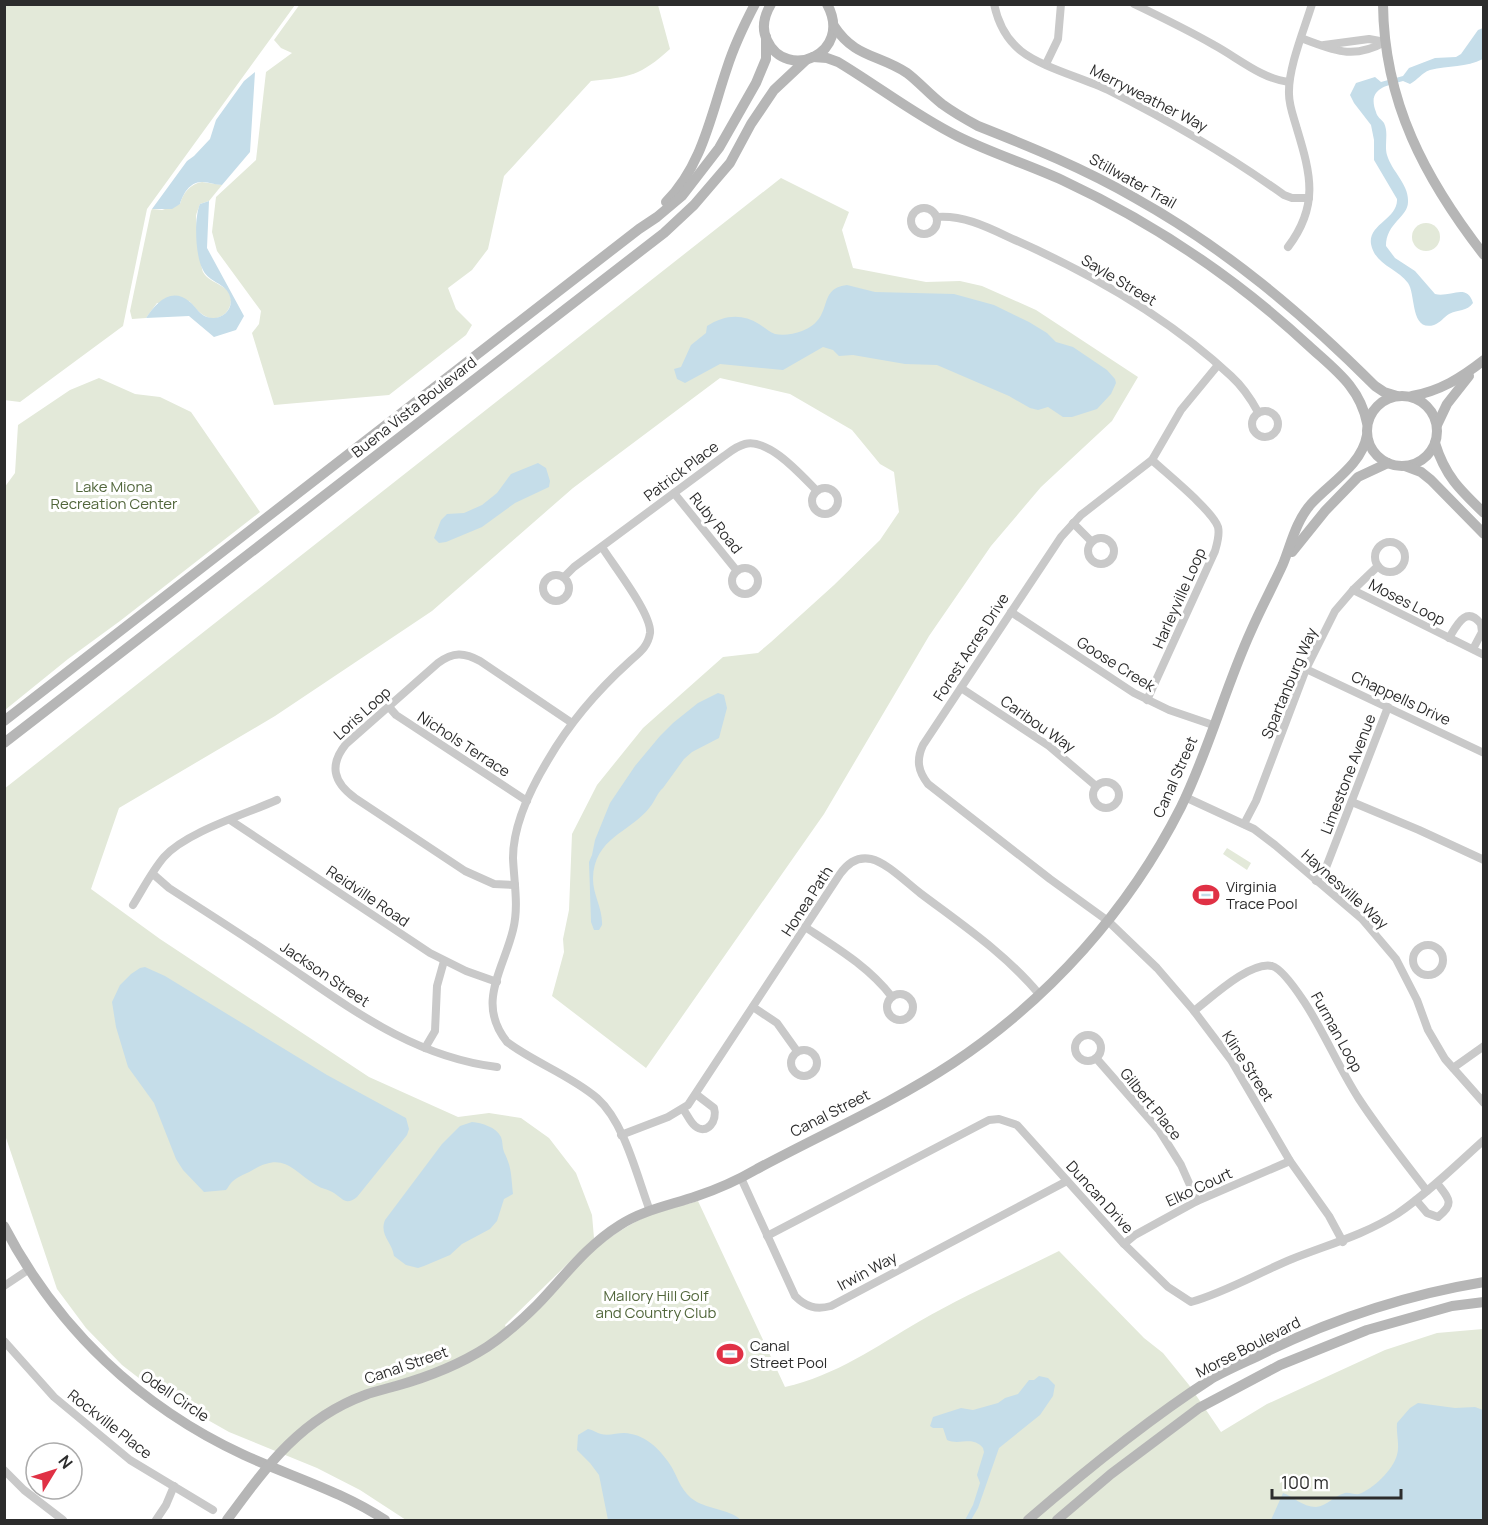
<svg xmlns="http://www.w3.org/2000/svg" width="1488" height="1525" font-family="Manrope,sans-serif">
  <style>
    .green { fill: #e3e9d9 }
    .water { fill: #c5dde9 }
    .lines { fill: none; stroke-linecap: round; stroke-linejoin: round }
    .street { stroke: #c9c9c9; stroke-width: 8 }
    .secondary { stroke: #b6b6b6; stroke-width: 10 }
    .labels { text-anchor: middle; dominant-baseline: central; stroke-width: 6; stroke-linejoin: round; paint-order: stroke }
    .street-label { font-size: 15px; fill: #2c2c2c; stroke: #fff }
    .park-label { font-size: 15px; fill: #51663b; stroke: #fff }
    .poi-label { font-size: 15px; fill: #2c2c2c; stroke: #fff; text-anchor: start }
  </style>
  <rect width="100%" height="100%" fill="#fff"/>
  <g class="green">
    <path d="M300 4 658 5 670 49C640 76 630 77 591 81L504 176 488 249 472 270 448 288 456 309 472 325 466 335 389 395 274 405 252 333 259 324 261 311 217 251 212 232 216 197 256 160 266 72 292 53 281 48 274 40Z"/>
    <path d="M4 5H295L147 209 123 326 20 402 4 400Z"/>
    <path d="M781 178 849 212 842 230 853 268 926 282 960 281 982 286 1036 310 1138 377 1112 421 1041 487 991 546 929 636 824 814 646 1068 552 996 564 952 563 939 569 910 572 834 597 785 643 728 723 657 758 653 771 642 834 585 880 540 899 512 894 472 880 464 852 430 790 394 720 378 573 488 432 611 275 716 119 808 91 889 160 939 369 1077 458 1117 489 1113 521 1118 549 1138 576 1173 592 1215 594 1238 505 1325 509 1335C549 1294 586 1248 637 1221 655 1211 678 1207 698 1201L785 1387C835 1376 877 1346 920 1321 965 1295 1013 1274 1059 1251L1144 1338 1163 1353 1189 1385 1221 1432 1267 1404 1385 1350 1437 1333 1483 1329V1520H406L360 1490 317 1468 229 1432 153 1389 122 1365 86 1328 57 1289 5 1135 4 789Z"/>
    <path d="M202 182 222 185 209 201 200 204C199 208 196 213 196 217 197 227 200 264 203 272 210 285 231 284 231 300 231 313 217 323 205 316 199 313 194 306 189 301L157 303 146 318 132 319 130 311 151 211 152 209 162 210 180 204C183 193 190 184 202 182Z"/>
    <circle cx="1426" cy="237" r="14"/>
    <path d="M99 378 135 394 160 397 191 412 260 512 120 621 68 659 5 710 4 488 15 473 18 425 70 390Z"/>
    <path d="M1227 848 1251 863 1247 870 1223 854Z"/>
  </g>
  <g class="water">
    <path d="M1483 28V59C1466 68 1449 65 1430 70 1421 73 1418 80 1410 84L1403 81C1385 86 1367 89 1376 112 1377 117 1381 119 1384 123 1389 133 1384 145 1387 155 1392 172 1409 184 1408 202 1408 217 1386 223 1386 246L1395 258 1415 271 1435 294C1450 298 1467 282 1473 303 1467 312 1458 309 1449 314 1444 317 1440 323 1434 325 1410 332 1416 294 1408 283 1397 268 1375 265 1371 244 1368 224 1398 219 1397 199L1374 160V140L1371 125 1354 103 1350 95 1356 83 1375 77 1381 82 1403 76 1409 68 1435 58 1456 57 1461 54 1478 30Z"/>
    <path d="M255 72 250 152 222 185C215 185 209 182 203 182 190 181 183 194 180 204L172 209H152L187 161 194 156 210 139 216 120 244 81Z"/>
    <path d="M209 201 207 248 244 316 236 330 214 337 189 316 146 318C156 303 171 286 190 302 196 307 200 315 207 317 221 322 236 309 229 294 224 283 209 282 203 270 195 256 194 217 200 204Z"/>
    <path d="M847 285 875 292 954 294 994 305 1029 322 1047 333 1056 342 1073 347 1107 370 1115 379 1116 383 1111 394 1097 409 1072 417H1063L1048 407 1038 410 1030 408 1009 396 937 365 905 364 853 355 839 356 833 350 823 347 783 370 720 364 685 383 677 379 674 369 681 367 691 345 706 333 707 326C724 315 742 313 759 324 765 328 769 332 775 334 783 336 794 334 802 331 836 318 815 289 847 285Z"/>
    <path d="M538 463 546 468 550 481 549 487 515 503 482 527 446 542 439 543 434 538 441 520 447 514 464 513 482 505 497 493 511 474Z"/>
    <path d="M718 693 724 695 727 708 719 738 692 752 684 759 663 788C657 793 655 801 650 807 630 833 594 837 593 879 593 895 603 909 602 925L599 930H594L591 922 589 862 592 855 595 840 610 803 635 766 660 736 673 723 698 703Z"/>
    <path d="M1210 883 1220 889 1209 906 1195 897 1200 890 1204 892Z"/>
    <path d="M145 967 165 976 327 1075 406 1118 409 1129 407 1135 357 1197C346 1206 343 1199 334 1193 328 1189 322 1189 316 1185 291 1169 283 1151 251 1171 245 1174 235 1178 231 1183 229 1185 228 1188 226 1190L204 1192 183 1170 176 1159 154 1103 128 1067 116 1027 112 1002 120 985 131 974 140 968Z"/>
    <path d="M472 1122C482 1123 496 1127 501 1137 503 1142 502 1147 504 1152 512 1168 511 1176 513 1194L504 1199 497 1221 490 1229 462 1244 450 1255 424 1266 418 1268 406 1265 394 1256C392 1242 379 1235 385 1220L442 1144 460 1126Z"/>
    <path d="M721 1346 740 1349 738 1361 727 1359 726 1363 719 1362Z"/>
    <path d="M1039 1376 1048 1378 1055 1385 1053 1396 1040 1415 999 1448 978 1508 971 1520H965L973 1505 980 1483 977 1475 984 1452 983 1448C972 1435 960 1446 947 1440L943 1428H933L930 1426 933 1417 961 1408 973 1410 998 1403 1005 1398 1018 1394 1029 1380H1034Z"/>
    <path d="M1418 1403 1455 1408 1475 1407 1483 1410V1520H1271L1283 1493C1293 1496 1302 1507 1316 1507 1327 1506 1335 1495 1345 1493 1350 1492 1354 1495 1359 1494 1373 1489 1393 1470 1397 1455 1400 1445 1396 1434 1397 1423L1410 1408Z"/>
    <path d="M588 1429C593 1430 597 1433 601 1434 608 1436 617 1433 624 1433 644 1434 658 1447 669 1463 677 1474 679 1488 691 1498 706 1510 728 1508 741 1520H608L599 1475 590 1463 577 1450 578 1435Z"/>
  </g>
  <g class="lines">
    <g class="street">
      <path d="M994 4C998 23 1006 39 1021 51 1041 67 1083 78 1108 90 1170 121 1228 155 1284 195L1292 198H1309"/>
      <path d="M1134 4C1161 17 1188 30 1214 45 1238 58 1262 79 1289 82"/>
      <path d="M1301 38C1334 50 1352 60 1385 42"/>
      <path d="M1324 45 1369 39 1385 42"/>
      <path d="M1046 64 1058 39 1061 4"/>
      <circle cx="924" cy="221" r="13"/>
      <path d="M937 217C965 215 989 228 1015 240 1092 274 1169 318 1231 376 1242 386 1251 399 1258 412"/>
      <path d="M1288 247C1319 206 1311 175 1297 129 1294 118 1289 106 1289 94 1288 68 1304 30 1312 4"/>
      <path d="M1218 365 1181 410 1152 460 1081 515 1061 537 923 745C916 760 918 771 928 784L1050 879 1108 921 1157 968 1194 1011 1231 1060 1290 1161 1329 1216 1343 1242"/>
      <circle cx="1265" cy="424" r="13"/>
      <circle cx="825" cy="501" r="13"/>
      <path d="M674 493 737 571"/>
      <path d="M1073 523 1092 542"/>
      <circle cx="1101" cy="551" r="13"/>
      <circle cx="1390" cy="557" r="15"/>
      <path d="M602 547C613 565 652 614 650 633 648 647 639 653 629 662 597 691 570 722 548 760 531 788 513 824 513 858 514 882 519 907 513 930 503 971 476 1003 507 1042 535 1063 570 1075 597 1098 625 1123 637 1177 650 1211"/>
      <circle cx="745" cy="581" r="13"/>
      <circle cx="556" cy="588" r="13"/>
      <path d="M564 577 574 567 724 456C731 451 737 446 745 444 769 438 801 475 817 491"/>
      <path d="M1353 590 1484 655"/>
      <path d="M1011 612 1134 693 1169 710 1213 725"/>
      <path d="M1449 638C1457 625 1466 605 1481 624L1482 632 1473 649"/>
      <path d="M1306 669 1484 753"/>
      <path d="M961 688 1049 746 1096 786"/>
      <path d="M1147 700 1215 551C1217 544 1220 535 1218 527 1212 510 1167 474 1152 460"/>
      <path d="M389 707 396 715 527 801"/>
      <circle cx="1106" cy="795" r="13"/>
      <path d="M1185 797 1254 829 1275 845 1362 919 1396 959 1417 1000 1428 1030 1445 1059 1484 1103"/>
      <path d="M1352 802 1419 830 1484 860"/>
      <path d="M230 820 430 953 466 971 497 982"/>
      <path d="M1244 824 1256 801 1306 669 1335 611 1353 590 1378 566"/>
      <path d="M153 874 169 888C209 914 249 939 288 966 354 1011 415 1057 497 1067"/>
      <path d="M1316 881 1325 870 1388 707"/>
      <path d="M515 885 494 884 465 871 355 798C333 782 329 765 346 744L438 663C453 652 464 652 480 661L572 723"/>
      <path d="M133 905C143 889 152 871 164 857 186 832 246 814 277 800"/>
      <path d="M805 927C837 948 869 967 892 997"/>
      <circle cx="1428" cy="960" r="15"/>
      <circle cx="900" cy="1007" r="13"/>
      <path d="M753 1007 777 1023 797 1051"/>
      <path d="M1194 1011C1211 998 1250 961 1272 966 1283 969 1299 994 1305 1003 1325 1034 1339 1068 1359 1099 1380 1131 1404 1161 1427 1191"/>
      <circle cx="1088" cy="1048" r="13"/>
      <path d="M425 1048 435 1031 437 986 444 961"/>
      <circle cx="804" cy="1063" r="13"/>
      <path d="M1096 1058 1159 1130 1181 1165 1197 1201"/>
      <path d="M1453 1068 1484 1046"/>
      <path d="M683 1109C687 1114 690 1122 695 1126 707 1136 718 1120 714 1108L697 1095"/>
      <path d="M621 1135 668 1117 688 1105 840 874C847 864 857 856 871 859 886 862 907 883 920 893 961 924 1006 954 1039 994"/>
      <path d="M741 1178 795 1296C806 1307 816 1310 831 1306L1067 1181"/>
      <path d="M1416 1200 1427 1213 1438 1217C1456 1203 1448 1198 1437 1183"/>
      <path d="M767 1236 989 1120 999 1119 1017 1125 1124 1244 1168 1287 1191 1302C1226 1292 1258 1273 1292 1259 1327 1245 1364 1235 1397 1214 1428 1193 1456 1165 1484 1140"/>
      <path d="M1124 1244 1135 1235 1197 1201 1290 1161"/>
      <path d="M4 1286 28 1270"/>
      <path d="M4 1341 54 1397 130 1460 213 1510"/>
      <path d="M4 1470 24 1490 63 1520"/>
      <path d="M156 1520 166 1505 174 1486"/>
    </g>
    <g class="secondary">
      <path d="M771 4C764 16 761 28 767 40 786 82 854 54 827 4"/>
      <path d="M1383 4C1384 102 1425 179 1484 255"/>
      <path d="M834 26C855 58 878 54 907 73 919 82 929 94 942 104 953 112 965 119 978 126 1031 147 1085 169 1135 198 1225 248 1302 313 1375 386L1384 392 1397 396"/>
      <path d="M813 57 827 58 838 62C878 86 915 115 957 136 991 153 1027 164 1062 180 1152 222 1236 278 1309 346 1335 370 1360 387 1367 423"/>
      <path d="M666 202C702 166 711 115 727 68 734 46 744 25 755 4"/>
      <circle cx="1402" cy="431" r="35"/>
      <path d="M1412 396C1440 391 1461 378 1484 360"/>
      <path d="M1437 425 1447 404 1469 376"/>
      <path d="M1435 443C1445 476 1460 490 1484 513"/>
      <path d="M1405 466 1421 472 1431 480 1484 534"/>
      <path d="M1292 552 1325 511 1358 477 1388 463"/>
      <path d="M4 721 639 229 657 217 682 196 719 148 756 83 766 59V37"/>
      <path d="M4 743 664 233 694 205 730 163 751 124 774 90 806 60"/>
      <path d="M4 1226C57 1328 140 1407 244 1455 292 1477 341 1491 385 1520"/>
      <path d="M227 1520C266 1467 300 1419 365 1395 375 1391 386 1389 396 1386 428 1377 459 1365 487 1347 505 1335 522 1320 537 1305 565 1276 585 1247 620 1225 643 1210 671 1205 697 1196 718 1189 738 1180 757 1169 822 1134 891 1104 953 1063 1049 999 1129 910 1181 807 1209 750 1225 688 1251 631 1261 608 1273 586 1283 564 1291 544 1296 521 1311 504 1330 483 1362 465 1367 435"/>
      <path d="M1028 1520C1086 1470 1146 1421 1211 1379 1225 1371 1241 1364 1256 1357 1327 1321 1405 1295 1484 1282"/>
      <path d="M1057 1520 1111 1474 1199 1408 1280 1365 1367 1330 1452 1306 1484 1302"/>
    </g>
  </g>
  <defs>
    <g id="stadium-bare" transform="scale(2.07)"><path d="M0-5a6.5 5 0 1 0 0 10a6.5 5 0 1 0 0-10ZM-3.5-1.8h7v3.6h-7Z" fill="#e03145" stroke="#fff" stroke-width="2.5" paint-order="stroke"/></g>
  </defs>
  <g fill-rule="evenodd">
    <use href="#stadium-bare" x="1206" y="895"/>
    <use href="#stadium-bare" x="730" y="1354"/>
  </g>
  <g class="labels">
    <g class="street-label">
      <text transform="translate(1149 98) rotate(27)">Merryweather Way</text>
      <text transform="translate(1133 181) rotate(29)">Stillwater Trail</text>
      <text transform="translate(1119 280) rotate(31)">Sayle Street</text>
      <text transform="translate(414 407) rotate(-38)">Buena Vista Boulevard</text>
      <text transform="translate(681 471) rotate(-37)">Patrick Place</text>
      <text transform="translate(716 523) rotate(51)">Ruby Road</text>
      <text transform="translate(1179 598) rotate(-66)">Harleyville Loop</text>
      <text transform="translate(1407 602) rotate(27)">Moses Loop</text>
      <text transform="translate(971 647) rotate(-57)">Forest Acres Drive</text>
      <text transform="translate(1116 664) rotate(32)">Goose Creek</text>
      <text transform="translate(1289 683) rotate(-67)">Spartanburg Way</text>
      <text transform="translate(1401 698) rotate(25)">Chappells Drive</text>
      <text transform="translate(362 713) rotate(-42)">Loris Loop</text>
      <text transform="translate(1038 724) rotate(35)">Caribou Way</text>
      <text transform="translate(464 744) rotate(33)">Nichols Terrace</text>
      <text transform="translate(1348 774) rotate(-69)">Limestone Avenue</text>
      <text transform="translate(1175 777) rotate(-66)">Canal Street</text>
      <text transform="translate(1345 889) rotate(42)">Haynesville Way</text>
      <text transform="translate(368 896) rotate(34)">Reidville Road</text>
      <text transform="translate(807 901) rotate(-57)">Honea Path</text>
      <text transform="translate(325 974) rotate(34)">Jackson Street</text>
      <text transform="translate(1337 1032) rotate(61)">Furman Loop</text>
      <text transform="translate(1248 1066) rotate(57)">Kline Street</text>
      <text transform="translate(1151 1104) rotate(51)">Gilbert Place</text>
      <text transform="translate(830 1113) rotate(-27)">Canal Street</text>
      <text transform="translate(1199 1187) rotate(-25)">Elko Court</text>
      <text transform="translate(1100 1197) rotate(48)">Duncan Drive</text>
      <text transform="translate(867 1271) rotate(-28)">Irwin Way</text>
      <text transform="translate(1248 1347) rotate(-27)">Morse Boulevard</text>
      <text transform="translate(406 1365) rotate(-19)">Canal Street</text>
      <text transform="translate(175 1396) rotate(34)">Odell Circle</text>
      <text transform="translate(110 1424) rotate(38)">Rockville Place</text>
    </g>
    <g class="park-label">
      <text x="114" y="486">Lake Miona<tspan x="114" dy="17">Recreation Center</tspan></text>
      <text x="656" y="1295">Mallory Hill Golf<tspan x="656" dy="17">and Country Club</tspan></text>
    </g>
    <g class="poi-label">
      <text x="1226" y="886">Virginia<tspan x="1226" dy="17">Trace Pool</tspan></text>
      <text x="750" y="1345">Canal<tspan x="750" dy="17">Street Pool</tspan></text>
    </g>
  </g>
  <rect width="1488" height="1525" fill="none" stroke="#2c2c2c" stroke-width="12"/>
  <g transform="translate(54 1471) rotate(52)"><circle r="28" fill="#ffffff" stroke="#ababab" stroke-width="1.5"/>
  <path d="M0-4.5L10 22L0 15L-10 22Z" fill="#e03145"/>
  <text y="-9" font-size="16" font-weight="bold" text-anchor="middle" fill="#2c2c2c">N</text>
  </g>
  <path d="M1272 1489v9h129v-9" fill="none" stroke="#2c2c2c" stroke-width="3"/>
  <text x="1281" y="1489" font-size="18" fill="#2c2c2c" stroke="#ffffff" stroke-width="4.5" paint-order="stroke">100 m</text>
</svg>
